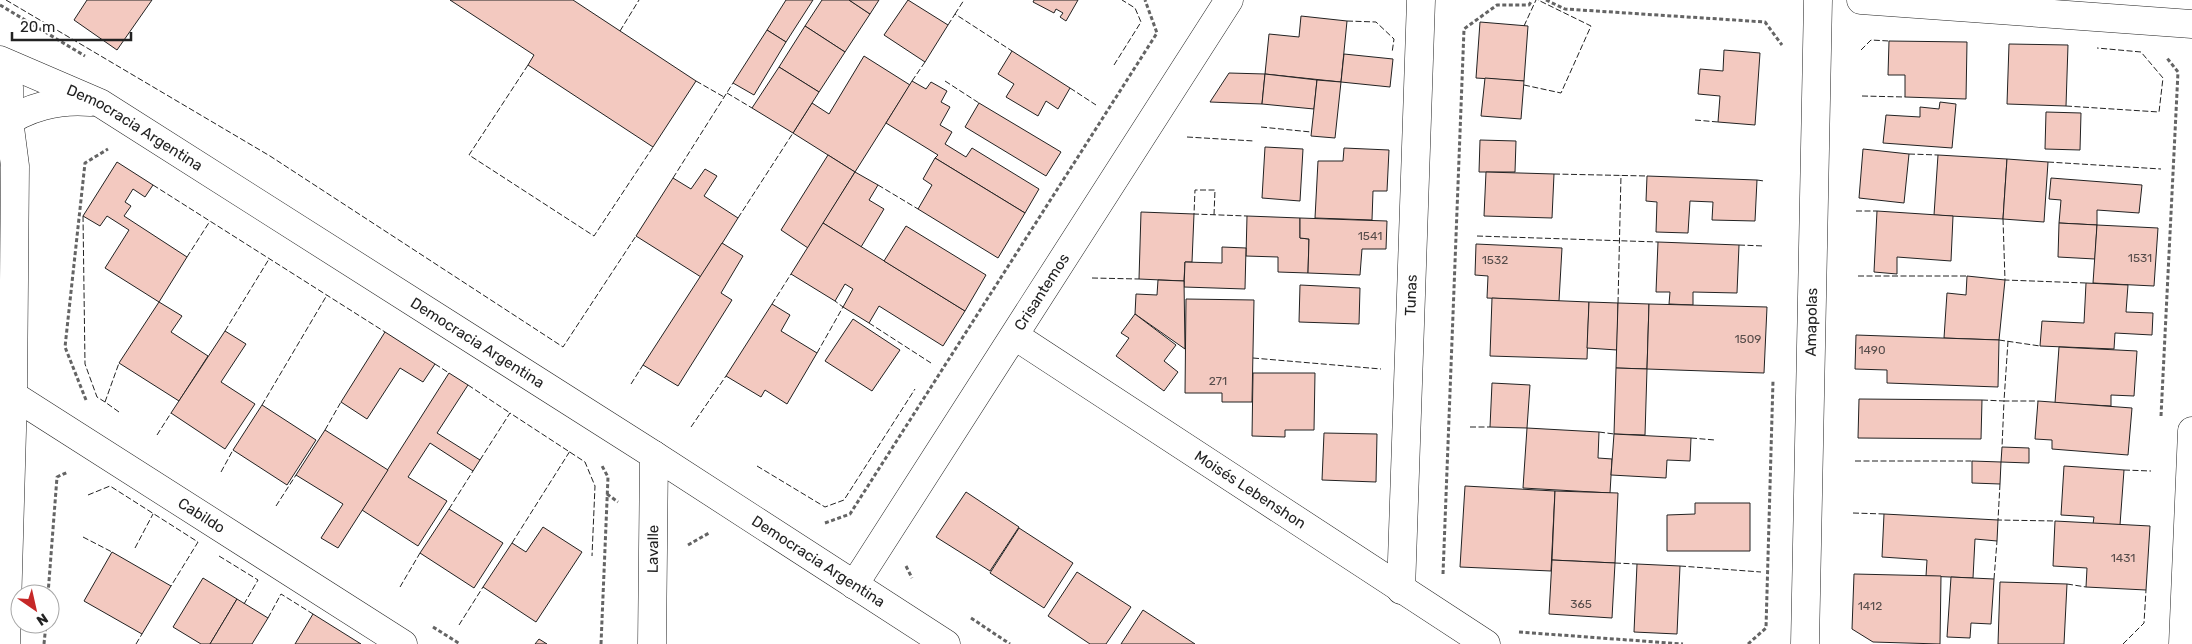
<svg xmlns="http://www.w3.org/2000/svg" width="2192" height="644" font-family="Rubik,sans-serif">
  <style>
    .building { fill: #f3c9c0; stroke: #222 }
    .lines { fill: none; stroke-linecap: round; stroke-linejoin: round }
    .minor-casing { stroke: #222; stroke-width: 29 }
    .path { stroke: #646464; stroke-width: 3; stroke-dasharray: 4 2.5; stroke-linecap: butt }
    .minor { stroke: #fff; stroke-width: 28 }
    .fence { stroke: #222; stroke-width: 1; stroke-dasharray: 6 2.5; stroke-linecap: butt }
    .labels { text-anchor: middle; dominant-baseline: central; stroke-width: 4; stroke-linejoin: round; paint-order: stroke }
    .number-label { font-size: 12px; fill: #564c4a }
    .street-label { font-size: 15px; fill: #222; stroke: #fff }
  </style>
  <rect width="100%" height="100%" fill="#fff"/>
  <g class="building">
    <path d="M87 0H152L117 50 74 20Z"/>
    <path d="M450 0H573L696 81 653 147 528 65 534 55Z"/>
    <path d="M786 0H813L786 42 767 30Z"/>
    <path d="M822 0H849L870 14 845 52 805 26Z"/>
    <path d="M849 0H879L870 14Z"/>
    <path d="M908 0 948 25 925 62 884 35Z"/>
    <path d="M1034 0H1078L1066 21 1060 17 1063 13 1056 9 1054 13 1033 2Z"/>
    <path d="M1301 16 1347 21 1341 82 1265 74 1269 34 1299 37Z"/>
    <path d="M1480 22 1528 26 1524 81 1476 78Z"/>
    <path d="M805 26 845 52 819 92 779 67Z"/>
    <path d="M767 30 786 42 754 95 733 83Z"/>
    <path d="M1889 41 1967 42 1966 99 1905 97V75H1888Z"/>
    <path d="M2009 44 2068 45 2066 106 2007 104Z"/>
    <path d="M1724 50 1760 53 1755 125 1718 122 1720 96 1698 94 1700 69 1723 71Z"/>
    <path d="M1012 51 1070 88 1058 109 1046 101 1038 116 1006 97 1014 84 998 74Z"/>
    <path d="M1344 54 1393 59 1390 87 1341 82Z"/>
    <path d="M864 56 910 85 855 172 793 133 812 103 829 114Z"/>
    <path d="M779 67 819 92 793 133 752 108Z"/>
    <path d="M1229 73 1265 74 1262 104 1210 102Z"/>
    <path d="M1265 74 1317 80 1314 109 1262 104Z"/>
    <path d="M1485 78 1524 81 1521 119 1481 116Z"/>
    <path d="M1317 80 1341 82 1335 138 1311 136Z"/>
    <path d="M912 81 926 89 931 82 947 91 941 102 950 107 940 125 952 132 945 144 966 157 972 148 1039 189 1025 213 935 158 938 155 886 123Z"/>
    <path d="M1940 102 1956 104 1952 148 1883 143 1886 115 1920 117V107L1939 109Z"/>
    <path d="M979 103 1061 152 1046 176 965 127Z"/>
    <path d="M2046 112 2081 113 2080 150 2045 149Z"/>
    <path d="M1480 140 1516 141 1515 172H1479Z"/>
    <path d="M1265 147 1303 149 1300 201 1262 198Z"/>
    <path d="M1344 148 1389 150 1387 191H1373L1372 220 1315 218 1318 161H1343Z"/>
    <path d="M1863 149 1909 154 1904 203 1859 198Z"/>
    <path d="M828 155 855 172 808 248 781 230Z"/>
    <path d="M1938 155 2007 159 2003 219 1934 215Z"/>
    <path d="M935 158 1025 213 998 258 918 209 932 185 923 179Z"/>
    <path d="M2007 159 2048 162 2044 222 2003 219Z"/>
    <path d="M117 162 153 185 145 197 133 189 125 202 131 206 124 216 187 257 159 302 105 268 129 230 107 216 100 226 83 216Z"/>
    <path d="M705 169 717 176 704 196 738 218 701 277 636 236 673 178 691 189Z"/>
    <path d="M855 172 878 185 869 200 884 209 861 247 823 223Z"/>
    <path d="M1486 172 1554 174 1552 218 1484 216Z"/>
    <path d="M1647 176 1757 180 1755 221 1712 220 1713 202 1690 201 1688 233 1656 232 1657 202 1646 201Z"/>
    <path d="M2051 178 2142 185 2139 213 2097 210V225L2059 223 2061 200 2049 199Z"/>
    <path d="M1877 211 1953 216 1951 261 1897 257V274L1874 272Z"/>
    <path d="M1141 212 1194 214 1192 262H1185L1184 281 1139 279Z"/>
    <path d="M1247 216 1300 218V238L1309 239 1308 273 1278 272V257L1246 256Z"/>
    <path d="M1300 218 1387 221 1386 249H1362L1360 275 1308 273 1309 239 1300 238Z"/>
    <path d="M823 223 965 311 943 346 879 306 869 323 843 307 853 289 845 284 835 301 791 274Z"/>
    <path d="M2059 223 2097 225 2095 259 2058 257Z"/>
    <path d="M2097 225 2158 228 2154 286 2093 283Z"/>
    <path d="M906 226 986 275 965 311 884 261Z"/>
    <path d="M1658 242 1739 245 1737 293 1693 292V305L1669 304 1670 292H1656Z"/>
    <path d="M722 243 743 256 721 293 732 300 678 386 643 365Z"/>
    <path d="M1476 244 1562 248 1559 301 1487 298 1488 276 1475 275Z"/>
    <path d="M1222 247 1246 248 1245 289 1184 287 1185 262 1222 263Z"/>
    <path d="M1967 276 2005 280 1999 340 1944 338 1947 293 1966 295Z"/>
    <path d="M1158 280 1184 281 1185 349 1135 314 1136 294 1157 295Z"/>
    <path d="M2086 283 2128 285 2126 312 2153 313 2152 335 2115 333 2114 349 2040 346 2042 321 2084 323Z"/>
    <path d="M1300 285 1360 288 1359 324 1299 322Z"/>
    <path d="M1492 298 1589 302 1587 359 1490 356Z"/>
    <path d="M1186 299 1254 300 1252 402H1222V393H1185Z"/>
    <path d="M159 302 182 316 171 332 208 356 179 401 119 363Z"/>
    <path d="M1589 302 1618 303 1617 350 1587 348Z"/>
    <path d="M1618 303 1649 304 1647 369 1616 368Z"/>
    <path d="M772 304 790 315 781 331 817 353 787 404 765 390 761 397 726 376Z"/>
    <path d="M1649 304 1767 307 1764 373 1647 369Z"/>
    <path d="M1135 314 1176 345 1164 361 1178 372 1164 391 1116 356 1129 338 1121 333Z"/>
    <path d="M853 319 900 350 872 391 825 361Z"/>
    <path d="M225 331 246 344 221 382 255 404 225 449 171 413Z"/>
    <path d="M385 332 435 364 423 382 400 368 367 419 341 402Z"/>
    <path d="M1856 335 1999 340 1998 387 1887 383V370L1855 369Z"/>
    <path d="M2059 347 2137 351 2134 396 2111 395V406L2055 403Z"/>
    <path d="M1616 368 1647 369 1645 435 1614 434Z"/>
    <path d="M449 373 468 385 437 433 480 460 473 471 430 443 408 477 447 501 418 546 362 510Z"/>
    <path d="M1253 373H1315L1314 430H1285V437L1252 436Z"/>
    <path d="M1492 383 1530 385 1527 428 1490 427Z"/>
    <path d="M1859 399 1982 400 1981 439 1858 438Z"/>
    <path d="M2038 401 2132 408 2128 455 2052 449V440L2035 439Z"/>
    <path d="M262 405 316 440 287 485 233 450Z"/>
    <path d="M1527 428 1599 432 1598 458 1612 459 1610 493 1523 488Z"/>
    <path d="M325 430 388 470 338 548 321 538 343 504 296 475Z"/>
    <path d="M1324 433 1377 434 1376 482 1322 480Z"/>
    <path d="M1614 434 1691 438 1690 461 1667 460 1666 478 1611 475Z"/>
    <path d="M2002 447 2029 448V463L2001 462Z"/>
    <path d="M1972 461 2001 462 2000 484 1972 483Z"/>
    <path d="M2064 466 2124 470 2120 525 2093 524 2094 517 2061 515Z"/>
    <path d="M1465 486 1555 491 1551 571 1460 567Z"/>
    <path d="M1555 491 1618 493 1615 563 1552 560Z"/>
    <path d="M966 492 1019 527 990 571 936 537Z"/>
    <path d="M1695 503H1750V551H1667V515L1695 514Z"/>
    <path d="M449 509 503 543 474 588 420 553Z"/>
    <path d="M1884 514 1998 520 1997 541 1975 539 1973 578 1926 576 1927 560 1882 557Z"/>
    <path d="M2055 521 2150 526 2146 590 2086 587 2087 568 2053 566Z"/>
    <path d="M543 527 582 552 536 622 483 587 512 543 526 552Z"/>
    <path d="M1019 528 1073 563 1044 608 990 573Z"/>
    <path d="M112 552 171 586 142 634 84 601Z"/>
    <path d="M1552 560 1615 563 1612 618 1549 614Z"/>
    <path d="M1637 564 1680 566 1677 634 1634 632Z"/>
    <path d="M1077 572 1131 607 1106 644H1090L1048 616Z"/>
    <path d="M1854 574 1941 576 1940 644 1873 642 1852 629Z"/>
    <path d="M1951 577 1994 579 1991 624 1971 623 1970 638 1947 637Z"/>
    <path d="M203 578 237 599 210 644H201L173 627Z"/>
    <path d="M2000 582 2067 584 2064 644H1998Z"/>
    <path d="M237 599 268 618 252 644H210Z"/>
    <path d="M1143 610 1195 644H1121Z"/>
    <path d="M313 614 361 644H295Z"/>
    <path d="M539 639 547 644H535Z"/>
  </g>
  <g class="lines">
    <g class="minor-casing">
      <g id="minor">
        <path d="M1861 0 2192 24"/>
        <path id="s1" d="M0 60 100 103 654 455 946 644"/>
        <path d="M0 68 9 87V120L15 166 13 395 6 644"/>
        <path d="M0 127C26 107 59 99 91 102"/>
        <path id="s2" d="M1015 336 1486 644"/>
        <path id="s3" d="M0 387 403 644"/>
        <path id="s4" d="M854 585 1229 0"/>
        <path id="s5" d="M1401 590 1421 0"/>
        <path id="s6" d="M652 644 654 455"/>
        <path id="s7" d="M1805 644 1818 0"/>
        <path d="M2183 644 2192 431"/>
      </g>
    </g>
    <g class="path">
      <path d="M1546 0 1565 9 1765 22 1782 45"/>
      <path d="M0 5 85 56"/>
      <path d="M86 400 65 347 85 163 108 149"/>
      <path d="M2161 416 2178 72 2167 58"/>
      <path d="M607 494 618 502"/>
      <path d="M825 523 850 514 1157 33 1145 0"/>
      <path d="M688 545 709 533"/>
      <path d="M906 566 912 578"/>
      <path d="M1443 574 1464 29 1497 5H1529L1532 0"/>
      <path d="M48 594 57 477 68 472"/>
      <path d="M971 618 1010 644"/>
      <path d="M433 627 460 644"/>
      <path d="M1519 632 1683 644"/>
      <path d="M44 644 46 624"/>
      <path d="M601 644 608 477 601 464"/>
      <path d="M1748 644 1766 628 1773 381"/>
    </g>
    <use href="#minor" class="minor"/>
    <g class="fence">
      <path d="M6 0 270 156 563 347 636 236"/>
      <path d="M955 14 964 0"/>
      <path d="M1347 21 1376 22 1394 39 1392 53"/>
      <path d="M948 25 955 14 1012 51"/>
      <path d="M1524 26 1536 0"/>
      <path d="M620 31 639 0"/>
      <path d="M1861 50 1871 40 1889 41"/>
      <path d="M528 65 469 155 594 236 653 147"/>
      <path d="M1114 65 1141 22 1135 8 1122 0"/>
      <path d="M696 81 724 97"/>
      <path d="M912 81 925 62"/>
      <path d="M945 81 979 103"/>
      <path d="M1524 85 1561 93 1591 26 1538 0"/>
      <path d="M1070 88 1096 105"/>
      <path d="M727 93 752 108"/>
      <path d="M1862 96 1905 97"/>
      <path d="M2066 106 2159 112 2163 78 2141 52 2097 48"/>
      <path d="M1695 120 1718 122"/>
      <path d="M1261 127 1311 132"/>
      <path d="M1187 137 1254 141"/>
      <path d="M1909 154 1938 155"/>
      <path d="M2048 162 2161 169"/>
      <path d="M1554 174 1647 176"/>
      <path d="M673 178 733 83"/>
      <path d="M1757 180 1764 181"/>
      <path d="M153 185 385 332"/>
      <path d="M878 185 918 209"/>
      <path d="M1856 211H1877"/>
      <path d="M1214 215 1215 190H1195L1194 214 1247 216"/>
      <path d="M83 216 85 364 97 397 105 402"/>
      <path d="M738 218 793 133"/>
      <path d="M2003 219 2005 280 2086 283"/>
      <path d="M1477 236 1658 242"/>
      <path d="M1739 245 1764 246"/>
      <path d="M187 257 210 221"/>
      <path d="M1858 276H1967"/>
      <path d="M1092 278 1139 279"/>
      <path d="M1618 303 1621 175"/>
      <path d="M772 304 791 274"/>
      <path d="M869 323 931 363"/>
      <path d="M225 331 269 259"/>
      <path d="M1999 340 2040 346"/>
      <path d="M2008 341 2004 401H2038"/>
      <path d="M817 353 843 307 835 301"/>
      <path d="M1253 358 1381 369"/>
      <path d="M435 364 449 373"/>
      <path d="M631 384 643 365"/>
      <path d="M468 385 510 413"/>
      <path d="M1982 400 2004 401 2002 447"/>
      <path d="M262 405 327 295"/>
      <path d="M119 412 105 402 119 363"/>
      <path d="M691 427 726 376"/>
      <path d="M1470 427H1490"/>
      <path d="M325 430 341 402"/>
      <path d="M1599 432 1614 434"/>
      <path d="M157 435 171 413"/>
      <path d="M1691 438 1715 440"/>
      <path d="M480 460 510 413 585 462 595 486 592 556"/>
      <path d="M1855 461H1972"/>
      <path d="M757 466 825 507 844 500 915 389"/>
      <path d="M2124 470 2151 471"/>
      <path d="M221 472 233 450"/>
      <path d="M2000 484 1998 520 2055 521"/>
      <path d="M88 495 110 486 198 542 171 586"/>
      <path d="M276 506 296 475"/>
      <path d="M449 509 473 471"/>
      <path d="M1853 513 1884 514"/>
      <path d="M83 537 112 552"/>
      <path d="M512 543 570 451"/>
      <path d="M135 548 153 514"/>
      <path d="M219 556 258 580 244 604"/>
      <path d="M1615 563 1637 564"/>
      <path d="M1680 566 1761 572"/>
      <path d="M1994 579 1997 541"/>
      <path d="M2067 584 2086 587"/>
      <path d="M400 587 420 553"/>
      <path d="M268 618 281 594 313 614"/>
      <path d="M459 625 483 587"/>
      <path d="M136 644 142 634"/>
      <path d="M2123 644 2144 623 2146 590"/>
    </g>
  </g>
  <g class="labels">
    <g class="number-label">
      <text x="1370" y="236">1541</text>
      <text x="2140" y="258">1531</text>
      <text x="1495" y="260">1532</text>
      <text x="1748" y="339">1509</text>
      <text x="1872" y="350">1490</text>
      <text x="1218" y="381">271</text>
      <text x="2123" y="558">1431</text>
      <text x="1581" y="604">365</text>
      <text x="1870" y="606">1412</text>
    </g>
    <g class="street-label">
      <text stroke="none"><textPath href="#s1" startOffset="151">Democracia Argentina</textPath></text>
      <text stroke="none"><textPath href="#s4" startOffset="348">Crisantemos</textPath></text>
      <text stroke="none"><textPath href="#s5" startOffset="295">Tunas</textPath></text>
      <text stroke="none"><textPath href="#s7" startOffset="322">Amapolas</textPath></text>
      <text stroke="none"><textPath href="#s1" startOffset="556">Democracia Argentina</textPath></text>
      <text stroke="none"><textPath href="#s2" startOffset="281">Moisés Lebenshon</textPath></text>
      <text stroke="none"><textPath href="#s3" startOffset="239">Cabildo</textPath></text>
      <text stroke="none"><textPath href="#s6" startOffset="95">Lavalle</textPath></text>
      <text stroke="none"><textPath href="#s1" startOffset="961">Democracia Argentina</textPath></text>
    </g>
  </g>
  <g transform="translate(35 609) rotate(146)"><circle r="24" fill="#ffffff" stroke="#a7a7a7"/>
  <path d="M0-4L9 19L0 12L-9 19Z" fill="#c62828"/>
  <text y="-8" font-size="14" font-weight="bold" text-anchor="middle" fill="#222222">N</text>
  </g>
  <path d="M12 32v8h119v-8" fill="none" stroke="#222222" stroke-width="2.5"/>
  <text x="20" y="32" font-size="15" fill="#222222" stroke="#ffffff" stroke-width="4" paint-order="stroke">20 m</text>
</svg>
